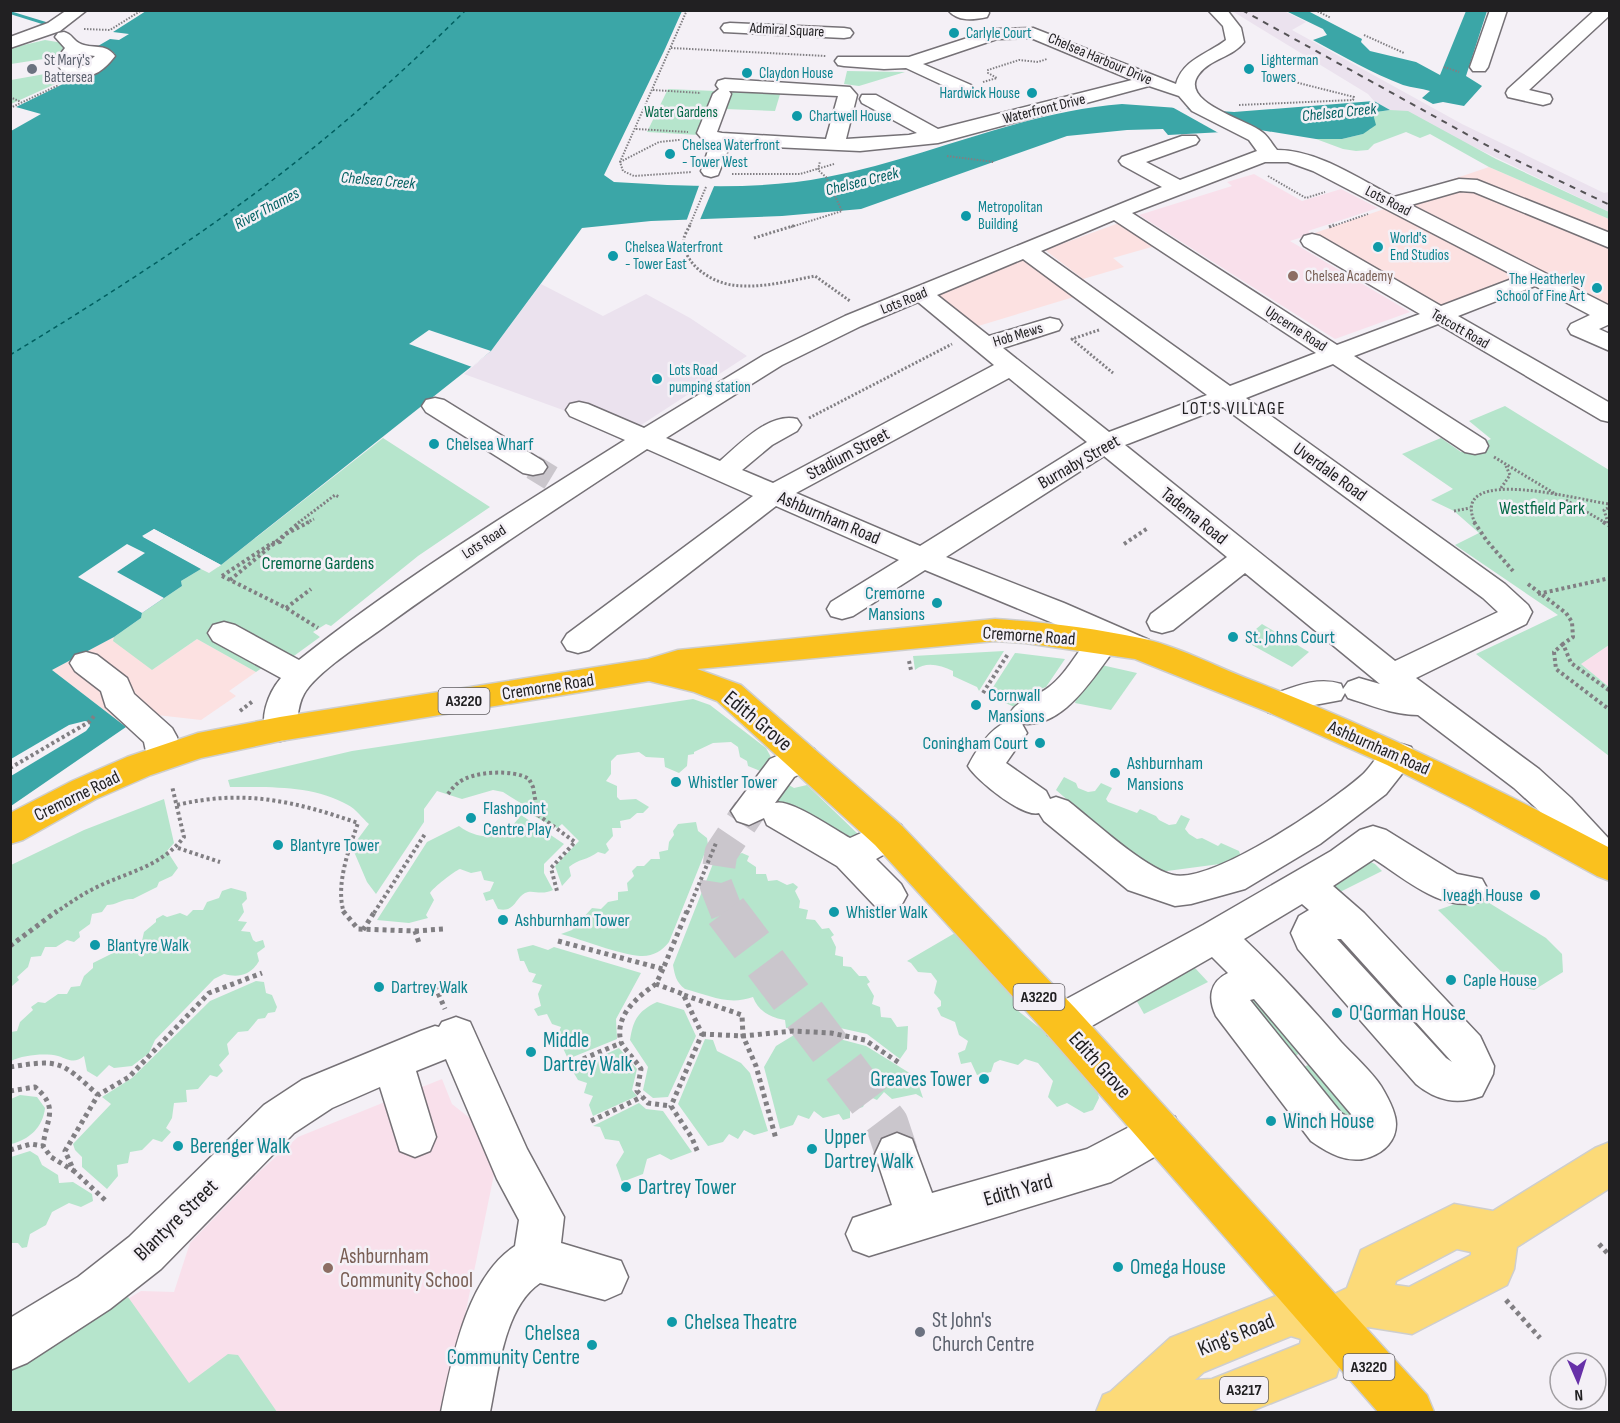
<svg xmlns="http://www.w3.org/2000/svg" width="1620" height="1423" font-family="'Sofia Sans Condensed',sans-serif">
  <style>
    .commercial { fill: #fce1e1 }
    .built { fill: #ebe2ee }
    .education { fill: #f9e0eb }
    .green { fill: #b6e5cc }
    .water { fill: #3ba6a7 }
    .pier { fill: #f4f0f6 }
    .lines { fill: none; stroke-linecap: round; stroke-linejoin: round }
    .stream { fill: #3ba6a7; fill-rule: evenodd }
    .ferry { stroke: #005f60; stroke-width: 1.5; stroke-dasharray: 4.5 4; stroke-linecap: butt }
    .minor-tunnel-far2 { stroke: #cac6cc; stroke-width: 25; stroke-dasharray: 25 13; stroke-linecap: butt }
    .minor-tunnel-far1 { stroke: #cac6cc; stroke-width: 33; stroke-dasharray: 33 16; stroke-linecap: butt }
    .minor-tunnel { stroke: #cac6cc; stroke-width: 43; stroke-dasharray: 43 22; stroke-linecap: butt }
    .minor-casing { stroke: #757176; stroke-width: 3 }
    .major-casing { stroke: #cecece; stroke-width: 3 }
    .highway-casing { stroke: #cecece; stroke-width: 3 }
    .path-far3 { stroke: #817f83; stroke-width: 2; stroke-dasharray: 1.5 1.5; stroke-linecap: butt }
    .path-far2 { stroke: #817f83; stroke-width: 3; stroke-dasharray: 2 2; stroke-linecap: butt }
    .path-far1 { stroke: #817f83; stroke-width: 4; stroke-dasharray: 3 3; stroke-linecap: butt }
    .path { stroke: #817f83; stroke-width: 5; stroke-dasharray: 4 4; stroke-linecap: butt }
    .minor { fill: #fff; fill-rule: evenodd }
    .major { fill: #fcda78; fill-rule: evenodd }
    .highway { fill: #fac11e; fill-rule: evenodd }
    .rail { stroke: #555356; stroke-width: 2; stroke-dasharray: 6 6; stroke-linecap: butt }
    .culture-dot { fill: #0f9aa8; stroke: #f4f0f6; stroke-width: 2 }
    .worship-dot { fill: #6b7280; stroke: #f4f0f6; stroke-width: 2 }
    .education-dot { fill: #8d6e63; stroke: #f4f0f6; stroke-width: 2 }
    .labels { text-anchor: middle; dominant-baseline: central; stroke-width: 5; stroke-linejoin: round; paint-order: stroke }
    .far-street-label { font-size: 15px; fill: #212022; stroke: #f4f0f6 }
    .far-culture-label { font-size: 15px; fill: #0d838f; stroke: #f4f0f6; text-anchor: start }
    .far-worship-label { font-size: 15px; fill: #5b616d; stroke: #f4f0f6; text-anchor: start }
    .far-park-label { font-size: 15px; fill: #026845; stroke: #f4f0f6 }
    .far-education-label { font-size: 15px; fill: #785e54; stroke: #f4f0f6; text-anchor: start }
    .far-water-label { font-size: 16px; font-style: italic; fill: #005f60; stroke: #f4f0f6 }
    .shield { fill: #f4f0f6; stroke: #605e62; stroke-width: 1.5 }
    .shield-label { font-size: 16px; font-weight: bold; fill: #212022 }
    .far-quarter-label { font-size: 18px; letter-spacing: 1.5px; fill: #212022; stroke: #f4f0f6 }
    .culture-label { font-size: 18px; fill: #0d838f; stroke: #f4f0f6; text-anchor: start }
    .street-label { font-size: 18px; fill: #212022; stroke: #f4f0f6 }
    .park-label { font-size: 18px; fill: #026845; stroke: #f4f0f6 }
    .near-street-label { font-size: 21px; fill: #212022; stroke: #f4f0f6 }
    .near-culture-label { font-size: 21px; fill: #0d838f; stroke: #f4f0f6; text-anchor: start }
    .near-education-label { font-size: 21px; fill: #785e54; stroke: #f4f0f6; text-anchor: start }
    .near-worship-label { font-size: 21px; fill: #5b616d; stroke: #f4f0f6; text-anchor: start }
  </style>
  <rect width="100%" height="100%" fill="#f4f0f6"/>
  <g class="commercial">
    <path d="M1489 167 1609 219V305L1397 198Z"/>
    <path d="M1387 208 1519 276 1431 309 1312 234Z"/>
    <path d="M1119 223 1155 246 1113 258 1124 267 1083 279 1045 250Z"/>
    <path d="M1024 258 1077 296 975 327 935 296Z"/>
    <path d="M114 637 152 670 197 639 256 672 229 691 236 696 201 720 148 714 126 727 52 670Z"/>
  </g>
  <g class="built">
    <path d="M1232 11H1284L1306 22 1292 30 1462 124 1604 193 1609 192V212L1401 112 1390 110 1374 101 1368 94Z"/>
    <path d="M541 284 603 316 646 294 690 318 747 356 632 431 593 421 464 374 491 351Z"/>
  </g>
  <g class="education">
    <path d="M1254 174 1302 201 1341 189 1378 208 1308 231 1312 234 1290 241 1410 312 1335 339 1139 215 1232 186 1227 182Z"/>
    <path d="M1609 645V687L1581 664Z"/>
    <path d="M442 1079 452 1104 491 1135 498 1155 448 1398 441 1412H11L10 1369 141 1291 174 1292 190 1243 260 1171 298 1137Z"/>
  </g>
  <g class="green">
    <path d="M45 40 63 43 66 49 63 56 11 64V48Z"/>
    <path d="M847 71 904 72H905L859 86 844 84Z"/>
    <path d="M56 72 75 75 11 104V80Z"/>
    <path d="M668 89 715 91 698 135 647 132Z"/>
    <path d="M733 89 781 91 775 111 725 109Z"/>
    <path d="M1390 110 1408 111 1496 159 1609 212V219L1489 167 1430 134 1420 138 1406 132 1374 144 1368 150 1356 151 1343 149 1316 139H1342L1363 134 1365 131 1371 129 1373 115 1376 112Z"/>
    <path d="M1505 406 1609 470V645L1581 664 1609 687V756L1476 654 1558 615 1455 545 1479 533 1454 511 1431 500 1453 489 1402 454 1441 438 1461 452 1491 439 1469 421Z"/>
    <path d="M383 438 490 507 418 556 331 626 326 624 313 632 320 637 287 661 279 656 256 672 197 639 152 670 113 641 114 637 141 618 142 613 182 586 181 581 201 569 209 573 221 565Z"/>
    <path d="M1262 624 1309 652 1292 667 1243 640Z"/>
    <path d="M1004 651 979 691 977 687 953 676V671C940 665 926 661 915 670L913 656Z"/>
    <path d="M1015 653 1065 659 1046 687 1032 692 1019 709 1003 702 1001 698 988 695Z"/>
    <path d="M1097 664 1137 673 1111 710 1075 703 1080 687Z"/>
    <path d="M693 699 710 705 766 748 773 761 765 773 748 766 747 761 740 757 738 747 731 742 713 743 694 752V754L688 755 687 766 679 773 665 767 664 758 646 757 639 752 617 755 611 761V774L606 781 617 786V797L620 800 636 799 649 807 643 813H637L630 819 620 821 621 828H612L613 836 606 844 609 850 605 854 598 852C588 860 578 859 569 867L571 876 562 886 555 866 579 841 562 824 557 828 530 814 527 807 503 792 493 790 462 799 437 791 424 809V822L376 894 367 882 352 847 369 824C362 818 356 809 348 805 313 785 269 787 230 787L228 780 352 751Z"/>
    <path d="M1064 777 1076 783 1078 788 1088 792 1095 791 1101 783 1112 788 1106 799 1108 802 1137 813 1140 809 1156 816 1159 820 1169 825 1176 824 1181 815 1190 819 1185 829 1189 834 1197 839 1202 838 1218 846 1221 843 1239 851 1241 857 1250 860 1152 873 1056 790Z"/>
    <path d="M787 784 794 788 807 785 859 835 846 843 773 802Z"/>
    <path d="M164 799 174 843 167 851 178 868 172 876 159 882 157 887 133 899C124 898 116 905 107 905L102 912 92 914 90 924 79 932 80 937 74 942 67 940 56 947H45L41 956 31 957 28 967 17 977 19 980 12 986 11 985V865L84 830Z"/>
    <path d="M521 815 564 844 544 864V873L553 890C540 896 533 889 525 893 515 898 515 913 498 909L493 899 486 901 483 893 490 891 494 882 484 880 481 871 471 873 460 869C454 871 433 888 430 893L434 900 426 915 428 918 409 923 377 920 427 842 459 826C482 843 505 838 521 815Z"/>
    <path d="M696 822 698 831 707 838 708 845 669 942C662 951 652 957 640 956 618 954 583 940 561 934L572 930 592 908 601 909 608 902 618 900V892L628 891 627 883 634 876 632 871 637 866H644L651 859H660L659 852 668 850 669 842 674 835 673 831 678 824Z"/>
    <path d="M726 849 736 855 742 853 749 856 747 861 756 867V874H766L768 881 777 880 787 885 793 883 798 887 795 891 800 901 799 908 808 910 806 919 815 920 822 929 829 928 834 935 831 937 836 947 835 955 843 957V966L851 967 859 976H866L870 982 867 984 874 996 872 1004 880 1007 881 1017 891 1018 897 1027 908 1026 907 1049 900 1059 867 1034 831 1026 786 1028 785 1020C771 1018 758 1011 753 997 728 1006 709 995 685 989 676 982 675 976 673 965L718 851Z"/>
    <path d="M1366 860 1375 864 1382 871 1332 896 1326 882Z"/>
    <path d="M231 888 246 892 247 899 242 904 244 912 238 921 247 922 241 931 250 932 253 940 256 942 263 940 265 947 257 953 259 961C251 975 239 978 224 974L214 979 155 1040 149 1053 132 1066 114 1068 109 1065 97 1077 87 1071 84 1056C74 1064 70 1060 58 1056 45 1053 23 1055 11 1061V1032L17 1031 20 1022 33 1010 31 1007 38 1002 45 1003 58 994H67L71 987 80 986 84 976 93 968V963L119 950H129L132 942 142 941 144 932 156 922V919L163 915 167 917 180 913 187 916 193 910H203L207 902 219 898 222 891Z"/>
    <path d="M1478 896 1546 938 1562 954 1563 972 1534 990 1516 986 1438 910Z"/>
    <path d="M955 933 1021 1001 1013 1007 1041 1029 1097 1089 1099 1098 1093 1110 1084 1113 1067 1103 1057 1107 1048 1097 1053 1081 1038 1063 1025 1059 1018 1065 1000 1060 994 1063 991 1072 977 1075 971 1062 961 1064 958 1053 965 1050 968 1041 959 1035 955 1022 941 1016 937 1008 941 1006V1001L934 993 937 981 931 973 918 972 911 963 907 961Z"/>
    <path d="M533 945 548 950 554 947 641 973 616 1019 617 1039 568 1059 563 1048 567 1039 557 1036 561 1027 552 1024 547 1014 538 1016 534 1009 541 1006 538 994 542 985 532 982 536 974 529 972 524 961H520L517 949Z"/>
    <path d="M1185 965 1195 968 1208 982 1144 1014 1135 998Z"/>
    <path d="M256 981 264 982 266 993 272 995 277 1007 275 1012 268 1013 265 1018 258 1019 248 1031 238 1032 227 1044 229 1054 219 1065 223 1071 217 1077 210 1075 198 1089 186 1090 187 1102 174 1103 172 1118 166 1128 171 1132 162 1142 153 1139 142 1150 130 1152 128 1163 117 1165 118 1176 107 1189 82 1167V1157L75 1150 73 1144 111 1104 102 1097 132 1078 210 1001Z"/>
    <path d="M1252 994 1301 1053 1292 1057 1243 998Z"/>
    <path d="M657 1002 684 1010 696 1036 668 1097 653 1098 643 1090 648 1067 630 1040C633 1020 638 1011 657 1002Z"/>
    <path d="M794 1035 832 1037 866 1046 916 1077 923 1098 916 1094 892 1099 884 1092 877 1100 868 1096 863 1107 850 1111V1118L843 1120 839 1114 823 1118 814 1111 809 1119 798 1115 793 1125 780 1129 764 1067 776 1046Z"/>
    <path d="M705 1039 713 1040 717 1051 741 1063 750 1073 768 1131 754 1135 744 1130 738 1139 729 1134 723 1142 708 1146 678 1104Z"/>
    <path d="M619 1048 637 1069 632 1090 637 1096 593 1116 589 1105 593 1096 584 1093 587 1083 578 1080 572 1070Z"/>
    <path d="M1313 1063 1363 1116 1352 1132 1301 1068Z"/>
    <path d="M20 1095 37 1097 45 1108C43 1127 29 1140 11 1144V1099Z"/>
    <path d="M639 1103 646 1109 663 1111 692 1152 671 1160 660 1154 647 1159 643 1174 622 1182 616 1165 624 1152 619 1141 605 1139 600 1127 593 1126Z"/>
    <path d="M30 1151 38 1156 42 1165 58 1175 59 1183 73 1182 92 1194 93 1201 81 1207 69 1203 52 1212 46 1225 30 1234 27 1247 22 1248 18 1243H11V1157Z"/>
    <path d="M128 1297 189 1383 228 1354 238 1355 277 1412H11V1368Z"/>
  </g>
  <g class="water">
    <path d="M146 11H682L665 49 604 175 614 182C685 186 756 191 827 177 926 158 1020 112 1122 104L1234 112 1374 101 1390 110 1376 112 1373 114 1376 125 1363 134 1342 139H1316L1260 130 1168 135 1163 129 1127 130 1067 136 861 209 782 216 651 221 582 228 491 351 221 565 154 529 143 537 201 569 181 581 182 586 142 613 141 618 114 637 52 670 126 727 11 806V131L41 114 16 107 112 60 115 54 112 51 98 46 110 39 119 40 129 34 113 32Z"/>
    <path d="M1286 11H1308L1362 39 1361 42 1370 51 1416 62 1440 75 1466 11H1487L1466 76 1482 86 1464 106 1443 102 1433 104 1422 98 1430 91C1421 88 1412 88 1403 85 1372 73 1342 56 1313 40L1327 35 1323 29Z"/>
  </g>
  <g class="pier">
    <path d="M1172 107H1184L1236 134 1224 136Z"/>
    <path d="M700 183 715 184 699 222H686Z"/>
    <path d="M429 330 491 351 472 367 409 344Z"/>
    <path d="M154 529 221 565 218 567 154 532 148 536 202 566 204 570 142 536Z"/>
    <path d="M127 544 145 553 117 572 164 598 142 613 78 577Z"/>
    <path d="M85 721 89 722 90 726 86 731 11 776V759L69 725Z"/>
  </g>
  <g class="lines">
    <path class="stream" d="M10 11 46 22V23L42 24 10 14Z"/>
    <path class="ferry" d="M10 355C112 293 214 228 307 153 363 108 415 60 466 10"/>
    <path class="minor-tunnel-far2" d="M533 467 551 478"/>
    <path class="minor-tunnel-far1" d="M727 913 716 885 721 853 749 811"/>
    <path class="minor-tunnel" d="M726 911 887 1124 897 1154"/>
    <g class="minor-casing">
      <g id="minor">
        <path d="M67 10H87L60 31 10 48V37L48 23Z"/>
        <path d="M948 10H988L989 13 987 17C973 20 958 22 948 10Z"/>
        <path d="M1208 10H1227L1241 28 1244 42C1233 57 1210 59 1199 74 1177 102 1248 120 1262 132 1268 136 1272 144 1277 150 1318 150 1359 179 1394 197L1459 179 1477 180 1610 233V248L1474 192 1460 191 1411 205 1610 306V324L1599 329 1610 334V351L1571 334 1568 329 1571 324 1590 315 1535 286 1458 316 1610 403V422L1601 420 1438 324 1354 356 1485 440 1488 446 1485 452 1475 454 1465 452 1333 364 1246 398 1505 584 1528 605 1532 612 1526 624 1416 678 1539 769 1571 798 1610 840V880L1597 875 1546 817 1514 788 1418 715C1394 715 1370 705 1348 698L1345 693 1341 700 1309 706 1280 716 1268 712 1264 704 1268 696C1292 688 1316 676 1341 684L1343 689 1348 682 1359 678 1380 684 1245 573 1173 630 1162 633 1151 630 1147 622 1151 614 1227 557 1104 456 946 557 1064 603 1149 640 1154 648 1149 656 1138 659 1114 650C1092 679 1059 735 1015 722L1010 713C1018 699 1037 697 1049 687 1065 675 1076 654 1089 638L925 570 853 616 842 619 831 616 827 609 831 602 899 560 776 506 589 650 578 653 567 650 562 642 567 634 753 496 647 449C557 508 467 567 380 630 360 644 315 674 304 694 296 708 299 724 292 738L280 741 268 738C258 720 268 693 281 678L213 641 208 633 213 625 224 622 235 625 299 660C402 578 514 510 625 440L570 416 566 410 570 404 579 402 588 404 644 428 764 355 845 316 1162 187 1122 165 1119 161 1122 157 1182 136H1196L1199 140 1196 144 1146 162 1180 180 1257 151 1249 140 1192 111 1179 96 1149 86 938 143 860 151 730 145 718 175 711 177 704 175 701 171 711 142 703 140 697 133 713 94 719 89 716 85 718 81 725 79 850 87 857 95 846 139 909 135 917 133 862 103 860 99 862 95H876L938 129 1132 80 1031 38 997 39 923 64 971 85 973 89 971 93 964 95 906 68 884 69 844 66 838 65 835 61 838 57H909L995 29 1033 28 1176 84C1183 59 1208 54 1226 40L1223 26ZM729 91 838 96 826 139 722 133 717 132 731 94ZM1265 162H1288L1313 171 1517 277 1441 306 1320 236 1312 234 1304 236 1301 241 1304 246 1420 314 1337 345 1132 213ZM1114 220 1316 353 1230 386 1041 251ZM1023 259 1207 395 1109 432 1003 348 1059 330 1062 325 1059 320 1050 318 989 336 937 295ZM918 302 994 365 773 483 742 470 772 445 797 431 801 425 797 419C769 412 740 444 720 461L666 438 782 365 861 326ZM1009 378 1087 442 920 546 796 493ZM1223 407 1483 598 1498 612 1395 661 1125 445Z"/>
        <path d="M1490 10H1507L1488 67 1485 71H1473L1470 67Z"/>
        <path d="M1595 10H1610V15L1529 90 1550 95 1552 99 1550 103 1543 105 1508 97 1506 93 1508 89Z"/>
        <path d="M730 23 844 28 850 29 853 33 850 37 844 38 724 32 721 28 724 24Z"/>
        <path d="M64 32C72 34 73 40 79 43 92 50 105 42 115 56 100 76 87 80 64 74L55 61 65 48 55 37 58 33ZM79 54 95 56 83 66 76 65 73 61Z"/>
        <path d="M435 398 444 400 543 461 547 467 543 473 533 475 523 473 426 412 422 406 426 400Z"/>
        <path d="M86 652 97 655 127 678 134 694 172 728 177 737 181 756 176 765 164 769 152 765 147 756 144 742 106 707 101 691 75 671 70 663 75 655Z"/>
        <path d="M1010 721 1022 724 1027 733 1006 763 1046 791 1050 799 1056 797 1068 801C1094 821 1144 868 1173 875 1213 884 1330 803 1361 776 1371 768 1378 752 1389 746 1397 742 1403 744 1411 747L1416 756 1386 794 1320 844 1245 889 1191 904 1175 906 1128 890 1044 821 1039 813C1023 818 976 780 968 766 977 749 991 726 1010 721Z"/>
        <path d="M802 745 814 749 819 758 814 767 794 777 775 803C790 798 835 830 850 838L888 821 901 825 906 835 901 845 876 859 901 884 907 895 901 906 888 910 875 906 837 866 767 825 764 818 749 825 737 821 731 811 770 759Z"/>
        <path d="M1373 826 1386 830 1457 874 1482 879 1488 890 1482 901C1443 914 1406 879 1374 859L1333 886 1364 913 1480 1036 1494 1066 1493 1074 1482 1096C1457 1105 1437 1101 1416 1084L1298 949 1291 933 1299 916 1309 910 1302 904 1244 939C1278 971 1310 1006 1341 1042 1354 1056 1370 1070 1381 1086 1387 1096 1396 1112 1396 1124 1396 1141 1384 1152 1370 1157 1349 1165 1328 1153 1311 1141L1216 1016C1208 999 1209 982 1228 973L1212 957 1076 1035 1062 1040 1048 1035 1042 1022 1048 1009 1203 925 1331 851 1360 830ZM1337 939H1341L1452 1062 1446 1058ZM1254 999 1351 1114 1353 1120 1341 1113 1250 1000Z"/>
        <path d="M456 1017 470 1022 527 1149 564 1217 561 1243 621 1261 628 1277 621 1293 605 1300 540 1283C504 1307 498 1373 490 1412H441C452 1359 467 1277 515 1246L519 1220 497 1179 446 1059 416 1071 436 1137 430 1151 415 1157 400 1151 380 1087 332 1108 294 1133 161 1269 110 1309 27 1363 10 1370V1318L78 1277 129 1237 264 1105 302 1080 421 1031 435 1026 439 1027 442 1022Z"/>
        <path d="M1160 1111 1175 1117 1181 1131 1175 1145 1111 1182 869 1256 853 1250 846 1234 853 1218 892 1205 875 1154 882 1139 897 1133 912 1139 932 1193 1087 1149Z"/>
      </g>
    </g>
    <g class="major-casing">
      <path id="major" d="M1610 1142V1188L1517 1247 1514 1269 1507 1285 1412 1334 1368 1327 1349 1336 1336 1377 1249 1412H1096L1103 1395 1110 1392 1170 1338 1291 1290 1328 1297 1347 1288 1361 1250 1454 1204 1493 1211 1595 1148ZM1457 1249 1471 1252V1255L1409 1287 1395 1285 1396 1281ZM1291 1336 1301 1339 1300 1344 1212 1379 1195 1380 1204 1372Z"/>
    </g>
    <g class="highway-casing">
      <path id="highway" d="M995 619C1043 622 1093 628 1140 638 1175 645 1217 667 1251 680 1375 728 1492 786 1610 848V881L1597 876 1470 807 1387 765 1268 712 1135 659 1025 643 995 641 697 669 741 685 901 825 1076 1009 1427 1395 1434 1412H1378L1048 1035 875 845 717 701 694 692 649 681 280 741 201 758 151 775 96 799 23 840 10 844V813L72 781 127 757 198 733 280 717 648 659 678 650Z"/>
    </g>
    <g class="path-far3">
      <path d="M687 10 620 162 623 171 634 176 692 172"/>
      <path d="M1315 10 1331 18"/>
      <path d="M84 29 110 30 142 10"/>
      <path d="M1364 35 1404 53"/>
      <path d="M671 48 826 56"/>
      <path d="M1444 67 1459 72"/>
      <path d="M983 82 997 78 988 73V70L1019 60 1038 62 1047 59"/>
      <path d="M653 90 701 93"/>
      <path d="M10 97 21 102"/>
      <path d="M1239 105 1353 100 1354 97 1267 75"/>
      <path d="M10 108 59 85"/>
      <path d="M636 129 688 132"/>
      <path d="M947 156 994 162"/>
      <path d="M620 162 659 142 688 139"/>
      <path d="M732 174H800L834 164"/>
      <path d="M1268 176 1306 198 1325 192"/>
      <path d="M689 227 706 187"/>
      <path d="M791 227 842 211 826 177 818 170 820 161"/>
      <path d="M1330 227 1368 214"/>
    </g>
    <g class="path-far2">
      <path d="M690 225C688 229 685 234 684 238 681 263 711 282 732 285 759 289 789 281 815 276L850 301"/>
      <path d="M1329 227 1334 225"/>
      <path d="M754 238 796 225"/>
      <path d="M1099 330 1072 339 1113 373"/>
      <path d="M809 418 952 344"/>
      <path d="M1494 457 1557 495"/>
      <path d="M1501 488 1510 475 1506 466"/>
      <path d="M1566 500 1606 523"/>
      <path d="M1454 511 1470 508"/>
      <path d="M298 523 335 495 339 497"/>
      <path d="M306 523 314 519"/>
      <path d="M1475 523C1447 462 1586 502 1610 504"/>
      <path d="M1608 523 1604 510 1610 507"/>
    </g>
    <g class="path-far1">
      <path d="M1474 522 1487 541 1513 571"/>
      <path d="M1603 522 1610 526"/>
      <path d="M1124 544 1148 528"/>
      <path d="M222 576 286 608 318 628"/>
      <path d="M222 576 272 543 280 542 284 535 309 522"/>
      <path d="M230 580 300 522"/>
      <path d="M1528 584 1566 613 1572 622 1573 637 1563 644 1571 663 1610 691"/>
      <path d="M1538 594 1610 578"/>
      <path d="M286 608 311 589"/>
      <path d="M1563 644 1554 652 1556 669 1610 710"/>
      <path d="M909 661 911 670"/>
      <path d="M983 693 1008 654"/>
      <path d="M240 711 253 701"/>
      <path d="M10 768 89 722 96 714"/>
      <path d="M448 794C451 790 454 786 458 783 472 771 514 769 529 779L533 787 538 815 575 842 551 868 557 891"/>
      <path d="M177 805C244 789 294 801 358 823 349 849 335 885 344 913"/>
      <path d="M178 848 220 862"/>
      <path d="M55 913C68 904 81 895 95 888 127 872 161 867 184 837L172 786"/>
      <path d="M374 913 425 834"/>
      <path d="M687 913 716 843"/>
    </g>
    <g class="path">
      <path d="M343 911 358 929 415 931 419 943"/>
      <path d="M363 930 375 911"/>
      <path d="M415 931 443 929"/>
      <path d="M558 941 663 969 687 911"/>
      <path d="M10 946 57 911"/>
      <path d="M663 969 656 984 683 994 702 1034 671 1106 692 1138 698 1153"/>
      <path d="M656 984C637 997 614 1016 621 1042 623 1048 637 1062 641 1069L637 1091 648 1103 671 1106"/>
      <path d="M435 986 445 1009"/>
      <path d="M684 995 742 1015 743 1036 756 1066 776 1139"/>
      <path d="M702 1034 743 1036 793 1031 831 1033 865 1040 901 1064"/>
      <path d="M10 1067C60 1059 61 1061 98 1095"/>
      <path d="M561 1068 621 1043"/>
      <path d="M10 1091 35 1087C60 1108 46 1119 43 1146"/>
      <path d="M591 1121 642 1097"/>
      <path d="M10 1150 31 1144 43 1146 51 1157 74 1171"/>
      <path d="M105 1200 74 1171 65 1151 98 1095 129 1077 209 993 262 973"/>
      <path d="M1599 1244 1610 1256"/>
      <path d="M1506 1300 1540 1338"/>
    </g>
    <use href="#minor" class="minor"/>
    <use href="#major" class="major"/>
    <use href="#highway" class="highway"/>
    <path class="rail" d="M1242 10 1497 151 1610 205"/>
  </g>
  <g class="culture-dot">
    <circle cx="954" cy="33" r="6"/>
    <circle cx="1249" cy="69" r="6"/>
    <circle cx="747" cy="73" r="6"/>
    <circle cx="1032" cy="93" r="6"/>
    <circle cx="797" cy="116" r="6"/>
    <circle cx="670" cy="154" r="6"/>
    <circle cx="966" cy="216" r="6"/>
    <circle cx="1378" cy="247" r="6"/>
    <circle cx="613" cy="256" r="6"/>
    <circle cx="1597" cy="288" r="6"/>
    <circle cx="657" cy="379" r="6"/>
    <circle cx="434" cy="444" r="6"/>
    <circle cx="937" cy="603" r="6"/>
    <circle cx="1233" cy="637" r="6"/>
    <circle cx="976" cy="705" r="6"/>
    <circle cx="1040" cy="743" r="6"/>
    <circle cx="1115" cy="773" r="6"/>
    <circle cx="676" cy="782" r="6"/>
    <circle cx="471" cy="818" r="6"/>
    <circle cx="278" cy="845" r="6"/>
    <circle cx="1535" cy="895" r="6"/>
    <circle cx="834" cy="912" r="6"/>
    <circle cx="503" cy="920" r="6"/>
    <circle cx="95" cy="945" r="6"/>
    <circle cx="1451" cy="980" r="6"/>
    <circle cx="379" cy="987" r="6"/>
    <circle cx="1337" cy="1013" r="6"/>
    <circle cx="531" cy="1052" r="6"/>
    <circle cx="984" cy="1079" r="6"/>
    <circle cx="1271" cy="1121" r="6"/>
    <circle cx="178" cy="1146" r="6"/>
    <circle cx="812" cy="1149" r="6"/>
    <circle cx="626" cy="1187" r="6"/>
    <circle cx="1118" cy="1267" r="6"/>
    <circle cx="672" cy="1322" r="6"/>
    <circle cx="592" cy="1345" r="6"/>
  </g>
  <g class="worship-dot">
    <circle cx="32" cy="69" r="6"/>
    <circle cx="920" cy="1332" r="6"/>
  </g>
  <g class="education-dot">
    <circle cx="1293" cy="276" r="6"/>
    <circle cx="328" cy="1268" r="6"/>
  </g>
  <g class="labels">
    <g class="far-street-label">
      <text transform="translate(787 30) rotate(3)">Admiral Square</text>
      <text transform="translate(1100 59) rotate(23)">Chelsea Harbour Drive</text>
      <text transform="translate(1044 109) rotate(-14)">Waterfront Drive</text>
      <text transform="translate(1388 201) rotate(27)">Lots Road</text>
      <text transform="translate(904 301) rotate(-22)">Lots Road</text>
      <text transform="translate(1296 329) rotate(33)">Upcerne Road</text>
      <text transform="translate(1460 329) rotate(30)">Tetcott Road</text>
      <text transform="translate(1018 335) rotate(-17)">Hob Mews</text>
      <text transform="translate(484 542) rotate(-33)">Lots Road</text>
    </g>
    <g class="far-culture-label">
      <text x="966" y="33">Carlyle Court</text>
      <text x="1261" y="60">Lighterman<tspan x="1261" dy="17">Towers</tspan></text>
      <text x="759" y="73">Claydon House</text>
      <text x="1020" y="93" text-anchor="end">Hardwick House</text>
      <text x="809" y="116">Chartwell House</text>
      <text x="682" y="145">Chelsea Waterfront<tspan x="682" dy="17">- Tower West</tspan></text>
      <text x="978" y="207">Metropolitan<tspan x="978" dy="17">Building</tspan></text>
      <text x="1390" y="238">World's<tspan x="1390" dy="17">End Studios</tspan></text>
      <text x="625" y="247">Chelsea Waterfront<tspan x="625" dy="17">- Tower East</tspan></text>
      <text x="1585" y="279" text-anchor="end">The Heatherley<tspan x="1585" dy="17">School of Fine Art</tspan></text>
      <text x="669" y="370">Lots Road<tspan x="669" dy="17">pumping station</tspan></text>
    </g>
    <g class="far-worship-label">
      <text x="44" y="60">St Mary's<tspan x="44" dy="17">Battersea</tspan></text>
    </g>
    <g class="far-park-label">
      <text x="681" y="112">Water Gardens</text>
    </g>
    <g class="far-education-label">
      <text x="1305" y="276">Chelsea Academy</text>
    </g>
    <g class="far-water-label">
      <text transform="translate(1339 113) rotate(-6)">Chelsea Creek</text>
      <text transform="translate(378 181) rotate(5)">Chelsea Creek</text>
      <text transform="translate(862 182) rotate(-14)">Chelsea Creek</text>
      <text transform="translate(267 209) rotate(-28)">River Thames</text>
    </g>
    <g class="shield">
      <rect x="438.5" y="688" width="51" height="26" rx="4.5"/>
      <rect x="1013.5" y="984" width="51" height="26" rx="4.5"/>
      <rect x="1343.5" y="1354" width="51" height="26" rx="4.5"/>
      <rect x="1220" y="1377" width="48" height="26" rx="4.5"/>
    </g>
    <g class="shield-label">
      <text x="464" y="701">A3220</text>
      <text x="1039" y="997">A3220</text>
      <text x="1369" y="1367">A3220</text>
      <text x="1244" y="1390">A3217</text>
    </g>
    <g class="far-quarter-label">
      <text x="1234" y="408">LOT'S VILLAGE</text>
    </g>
    <g class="culture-label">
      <text x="446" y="444">Chelsea Wharf</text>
      <text x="925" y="593" text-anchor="end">Cremorne<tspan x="925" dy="21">Mansions</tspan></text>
      <text x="1245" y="637">St. Johns Court</text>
      <text x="988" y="695">Cornwall<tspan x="988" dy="21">Mansions</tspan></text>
      <text x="1028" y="743" text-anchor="end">Coningham Court</text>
      <text x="1127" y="763">Ashburnham<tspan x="1127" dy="21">Mansions</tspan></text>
      <text x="688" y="782">Whistler Tower</text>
      <text x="483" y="808">Flashpoint<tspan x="483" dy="21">Centre Play</tspan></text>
      <text x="290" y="845">Blantyre Tower</text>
      <text x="1523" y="895" text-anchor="end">Iveagh House</text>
      <text x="846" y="912">Whistler Walk</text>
      <text x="515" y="920">Ashburnham Tower</text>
      <text x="107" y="945">Blantyre Walk</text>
      <text x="1463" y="980">Caple House</text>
      <text x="391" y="987">Dartrey Walk</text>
    </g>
    <g class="street-label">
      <text transform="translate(848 454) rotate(-28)">Stadium Street</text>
      <text transform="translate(1079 462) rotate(-30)">Burnaby Street</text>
      <text transform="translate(1330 472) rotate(36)">Uverdale Road</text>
      <text transform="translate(1194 516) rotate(39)">Tadema Road</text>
      <text transform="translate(829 518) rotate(23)">Ashburnham Road</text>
      <text transform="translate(1029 636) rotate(4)">Cremorne Road</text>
      <text transform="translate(548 687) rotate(-9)">Cremorne Road</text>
      <text transform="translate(1379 748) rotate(24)">Ashburnham Road</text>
      <text transform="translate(77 796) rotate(-26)">Cremorne Road</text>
    </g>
    <g class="park-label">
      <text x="1542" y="508">Westfield Park</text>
      <text x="318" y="563">Cremorne Gardens</text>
    </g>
    <g class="near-street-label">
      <text transform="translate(758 721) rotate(40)">Edith Grove</text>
      <text transform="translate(1100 1065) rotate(48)">Edith Grove</text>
      <text transform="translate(1018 1190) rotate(-16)">Edith Yard</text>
      <text transform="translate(176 1220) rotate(-44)">Blantyre Street</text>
      <text transform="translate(1236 1335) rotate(-22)">King's Road</text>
    </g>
    <g class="near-culture-label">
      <text x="1349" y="1013">O'Gorman House</text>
      <text x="543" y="1040">Middle<tspan x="543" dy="24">Dartrey Walk</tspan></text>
      <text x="972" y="1079" text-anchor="end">Greaves Tower</text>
      <text x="1283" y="1121">Winch House</text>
      <text x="824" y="1137">Upper<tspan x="824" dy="24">Dartrey Walk</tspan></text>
      <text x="190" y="1146">Berenger Walk</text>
      <text x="638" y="1187">Dartrey Tower</text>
      <text x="1130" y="1267">Omega House</text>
      <text x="684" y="1322">Chelsea Theatre</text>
      <text x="580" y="1333" text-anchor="end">Chelsea<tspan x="580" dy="24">Community Centre</tspan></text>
    </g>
    <g class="near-education-label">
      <text x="340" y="1256">Ashburnham<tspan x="340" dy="24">Community School</tspan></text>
    </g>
    <g class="near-worship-label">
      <text x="932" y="1320">St John's<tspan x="932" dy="24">Church Centre</tspan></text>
    </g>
  </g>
  <rect width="1620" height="1423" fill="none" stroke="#212022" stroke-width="24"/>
  <g transform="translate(1578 1381) rotate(177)"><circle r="28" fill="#f4f0f6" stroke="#a09da1" stroke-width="1.5"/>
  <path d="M0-4.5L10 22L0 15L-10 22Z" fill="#6731a8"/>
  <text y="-9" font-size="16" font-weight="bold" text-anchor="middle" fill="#212022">N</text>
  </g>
</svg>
